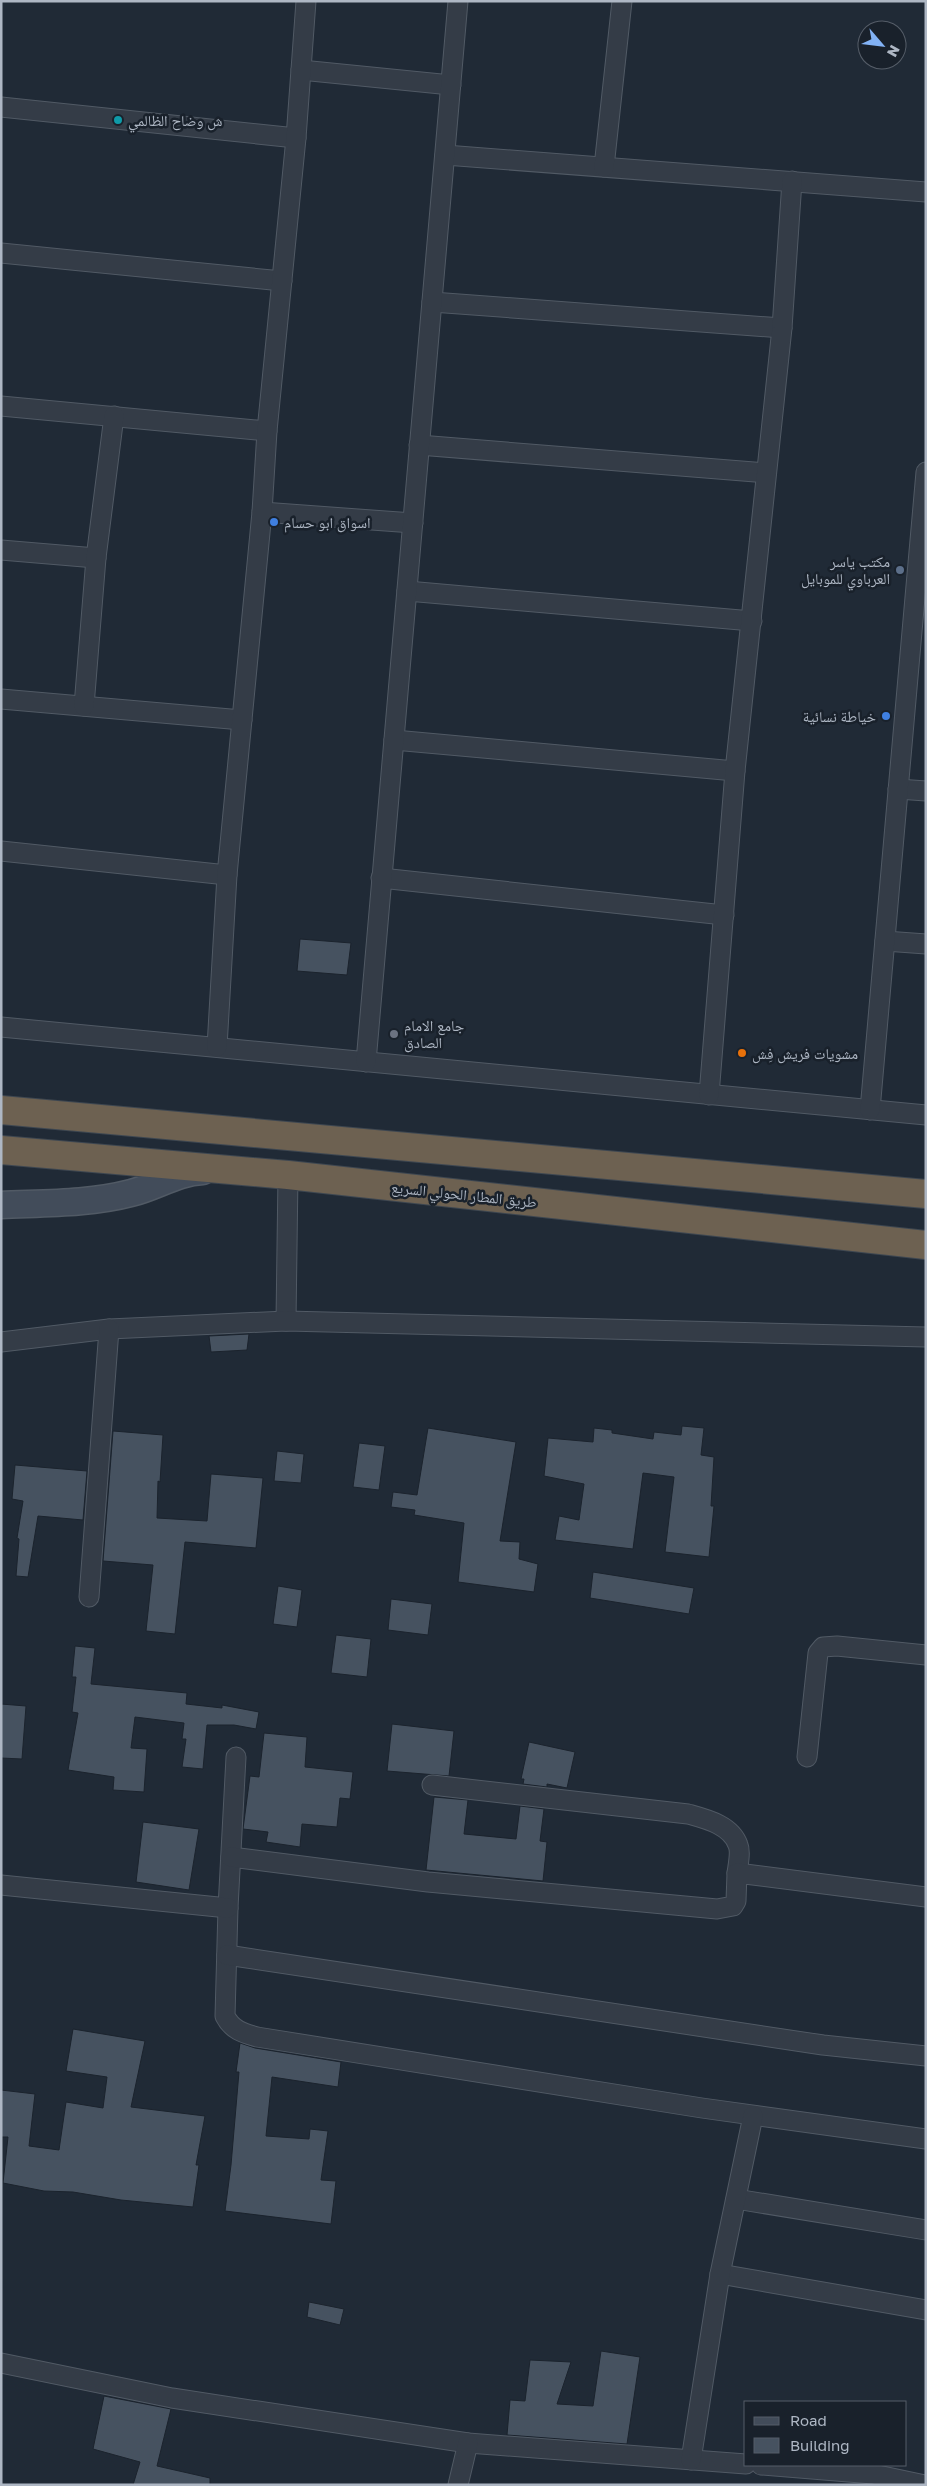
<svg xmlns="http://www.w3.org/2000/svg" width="927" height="2486" font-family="'Golos Text','Noto Naskh Arabic',sans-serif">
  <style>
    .building { fill: #465260; stroke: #1b232d }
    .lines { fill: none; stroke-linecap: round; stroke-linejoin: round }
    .street-casing { stroke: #515a65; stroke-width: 21 }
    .secondary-casing { stroke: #515a65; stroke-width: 29 }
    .highway-casing { stroke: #3e4751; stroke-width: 30 }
    .street { stroke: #343c47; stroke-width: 19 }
    .secondary { stroke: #424c5a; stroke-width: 26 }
    .highway { stroke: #6d6151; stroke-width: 28 }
    .culture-dot { fill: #0f9aa8; stroke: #19212b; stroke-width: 2 }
    .shop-dot { fill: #3f7fe0; stroke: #19212b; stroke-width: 2 }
    .service-dot { fill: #5c6f8a; stroke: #19212b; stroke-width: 2 }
    .worship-dot { fill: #6b7280; stroke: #19212b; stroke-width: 2 }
    .food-dot { fill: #e8710a; stroke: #19212b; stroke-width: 2 }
    .labels { text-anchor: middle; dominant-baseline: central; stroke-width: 5; stroke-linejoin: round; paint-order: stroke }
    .poi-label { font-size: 15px; fill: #aeb7c4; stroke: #19212b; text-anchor: start }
    .street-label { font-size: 15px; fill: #aeb7c4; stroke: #19212b }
  </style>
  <rect width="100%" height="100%" fill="#202a36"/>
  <g class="building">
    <path d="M300 939 351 943 347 975 297 971Z"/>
    <path d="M249 1334 247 1350 211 1352 209 1336Z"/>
    <path d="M682 1426 704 1428 701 1455 714 1457 711 1506H714L709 1557 665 1552 674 1477 643 1473 633 1549 555 1540 559 1516 579 1520 584 1484 544 1476 548 1438 593 1442 594 1428 612 1430V1433L653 1439 654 1432 681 1435Z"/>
    <path d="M428 1428 516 1442 500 1541 520 1542 519 1559 538 1564 534 1592 458 1582 464 1523 414 1515 415 1510 391 1507 393 1492 417 1495Z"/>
    <path d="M113 1431 163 1435 160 1482 158 1481 157 1518 207 1521 211 1474 263 1478 256 1548 185 1542 175 1634 146 1631 153 1565 103 1561Z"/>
    <path d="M359 1443 385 1446 379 1490 353 1487Z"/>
    <path d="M277 1451 304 1454 301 1483 274 1481Z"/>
    <path d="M15 1465 87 1471 83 1520 38 1516 28 1577 16 1576 19 1539 17 1538 23 1501 12 1499Z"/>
    <path d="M593 1572 694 1588 689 1614 590 1598Z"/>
    <path d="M278 1586 302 1590 297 1627 273 1624Z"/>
    <path d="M391 1599 432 1604 428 1635 388 1630Z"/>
    <path d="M336 1635 371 1639 367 1677 331 1673Z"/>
    <path d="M75 1646 95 1648 91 1684 187 1693 186 1704 222 1708V1705L259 1712 256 1729 234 1725H207L203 1769 182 1767 186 1739H182L184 1723 135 1717 131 1748 147 1749 144 1792 113 1790 114 1777 68 1770 78 1713 72 1712 76 1677H72Z"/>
    <path d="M1 1704 26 1706 22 1759 1 1758Z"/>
    <path d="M392 1724 454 1731 449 1776 387 1771Z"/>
    <path d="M264 1733 307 1737 305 1767 353 1772 350 1799 340 1798 337 1827 302 1824 300 1847 266 1842 268 1832 243 1829 250 1776 259 1777Z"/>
    <path d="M529 1742 575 1752 567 1788 547 1784V1787L523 1784 524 1779H521Z"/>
    <path d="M434 1797 468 1800 464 1834 516 1839 520 1806 544 1809 540 1841 547 1842 543 1881 426 1870Z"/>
    <path d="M143 1822 199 1829 189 1890 136 1882Z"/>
    <path d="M73 2029 145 2041 131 2107 205 2116 196 2165H199L193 2207 121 2200 73 2192 44 2191 3 2183 8 2137H1V2090L35 2094 29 2146 59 2150 66 2102 103 2108 107 2077 66 2071Z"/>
    <path d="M240 2043 255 2048 341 2062 338 2087 272 2077 266 2136 309 2139 310 2129 328 2131 321 2180 336 2181 331 2224 225 2211 231 2165 239 2072H236Z"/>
    <path d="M309 2302 344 2309 340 2325 307 2317Z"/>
    <path d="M601 2351 640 2357 627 2444 507 2435 510 2400 525 2401 530 2360 571 2362 557 2404 593 2406Z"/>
    <path d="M104 2396 171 2409 157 2466 210 2478V2485H133L140 2462 93 2449Z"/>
  </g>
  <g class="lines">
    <g class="street-casing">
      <g id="street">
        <path d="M301 70 451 85"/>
        <path d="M1 107 296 138"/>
        <path d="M445 155 926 192"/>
        <path d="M604 167 622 1"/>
        <path d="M1 253 282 281"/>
        <path d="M432 302 782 328"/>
        <path d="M1 406 267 431"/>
        <path d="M419 445 766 473"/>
        <path d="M262 512 413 523"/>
        <path d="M1 550 96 558"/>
        <path d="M407 591 752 621"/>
        <path d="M1 699 242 720"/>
        <path d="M84 706 96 558 114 416"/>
        <path d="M394 740 735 771"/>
        <path d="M898 789 926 791"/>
        <path d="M1 851 227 875"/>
        <path d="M381 878 724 915"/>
        <path d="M885 941 926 944"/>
        <path d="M1 1027 926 1115"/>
        <path d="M217 1047 227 875 262 512 267 431 296 138 306 1"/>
        <path d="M366 1062 458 1"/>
        <path d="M709 1095 735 771 782 328 792 181"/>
        <path d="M870 1110 926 472"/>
        <path d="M286 1321 288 1175"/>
        <path d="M1 1342 109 1329 286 1321 926 1337"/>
        <path d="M89 1597 109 1329"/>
        <path d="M236 1757 228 1908 225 2016C232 2030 243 2033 257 2037L702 2108 926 2139"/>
        <path d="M807 1757 818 1653 823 1647 837 1646 926 1655"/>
        <path d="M432 1785 688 1814C706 1819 731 1825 738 1845 741 1852 738 1865 737 1873"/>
        <path d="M231 1857 428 1882 717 1909 733 1906 736 1901 737 1873 926 1897"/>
        <path d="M1 1885 228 1908"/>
        <path d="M227 1955 823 2045 926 2056"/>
        <path d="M736 2199 926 2230"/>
        <path d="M720 2274 926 2310"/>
        <path d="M1 2363 172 2398 468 2443 746 2464"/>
        <path d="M691 2460 720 2274 753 2116"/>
        <path d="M761 2465 873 2474 925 2485"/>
        <path d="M458 2485 468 2443"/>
      </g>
    </g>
    <g class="secondary-casing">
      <path id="secondary" d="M1 1205C44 1203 89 1204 131 1193 156 1187 177 1172 203 1171"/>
    </g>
    <g class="highway-casing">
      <g id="highway">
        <path d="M1 1110 926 1194"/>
        <path d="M1 1150 288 1175 926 1245"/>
      </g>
    </g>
    <use href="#street" class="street"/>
    <use href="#secondary" class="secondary"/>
    <use href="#highway" class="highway"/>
  </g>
  <circle class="culture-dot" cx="118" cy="120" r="5"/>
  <g class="shop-dot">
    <circle cx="274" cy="522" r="5"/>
    <circle cx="886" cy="716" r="5"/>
  </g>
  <circle class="service-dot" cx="900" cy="570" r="5"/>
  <circle class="worship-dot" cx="394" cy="1034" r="5"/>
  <circle class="food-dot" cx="742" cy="1053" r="5"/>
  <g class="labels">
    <g class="poi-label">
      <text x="128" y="120">ش وضاح الظالمي</text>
      <text x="284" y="522">اسواق ابو حسام</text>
      <text x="890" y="561" text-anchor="end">مكتب ياسر<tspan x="890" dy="17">العرباوي للموبايل</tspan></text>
      <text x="876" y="716" text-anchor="end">خياطة نسائية</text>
      <text x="404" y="1025">جامع الامام<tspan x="404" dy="17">الصادق</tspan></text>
      <text x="752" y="1053">مشويات فريش فِش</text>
    </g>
    <g class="street-label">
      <text transform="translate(464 1194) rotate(6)">طريق المطار الحولي السريع</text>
    </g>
  </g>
  <rect width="927" height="2486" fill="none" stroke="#aeb7c4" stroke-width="5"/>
  <rect x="744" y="2401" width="162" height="65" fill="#19212b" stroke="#555d68"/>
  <rect x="754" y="2417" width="25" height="8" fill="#424c5a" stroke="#555d68"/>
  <text x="790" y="2426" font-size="15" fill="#aeb7c4">Road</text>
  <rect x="754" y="2438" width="25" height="15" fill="#465260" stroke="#555d68"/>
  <text x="790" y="2451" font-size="15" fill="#aeb7c4">Building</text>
  <g transform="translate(882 45) rotate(118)"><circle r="24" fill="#19212b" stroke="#555d68"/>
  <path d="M0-4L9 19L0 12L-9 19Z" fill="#82b2f5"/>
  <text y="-8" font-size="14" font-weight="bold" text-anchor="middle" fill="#aeb7c4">N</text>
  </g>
</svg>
